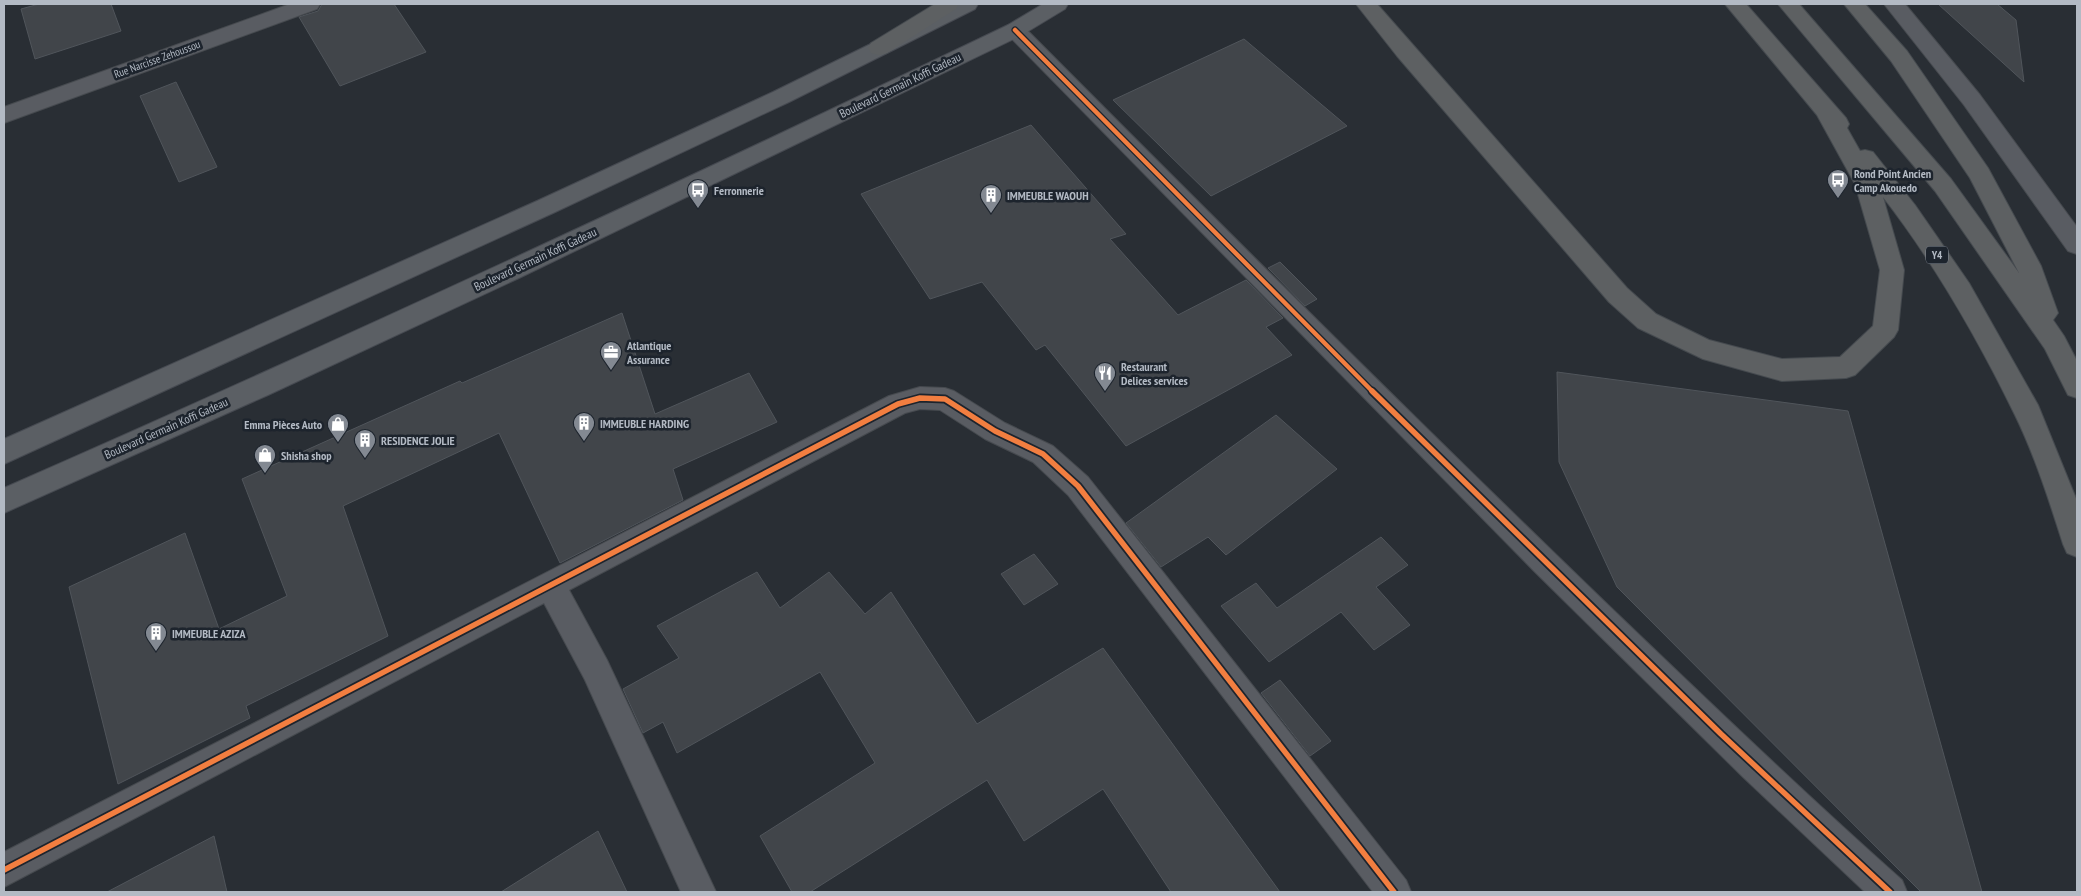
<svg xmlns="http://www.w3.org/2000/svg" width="2081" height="896" font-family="'PT Sans Narrow',sans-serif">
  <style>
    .building { fill: #41454a; stroke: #50555b }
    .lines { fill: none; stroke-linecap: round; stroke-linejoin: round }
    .minor-casing { stroke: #464a4f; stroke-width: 2 }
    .major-casing { stroke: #464a51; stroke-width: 2 }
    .highway-casing { stroke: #454a4f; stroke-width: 2 }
    .minor { fill: #595c62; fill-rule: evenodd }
    .major { fill: #5b5f64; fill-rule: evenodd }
    .highway { fill: #5d6062; fill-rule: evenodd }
    .cycleway-far1-casing { stroke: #1d242d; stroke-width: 7 }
    .cycleway-casing { stroke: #1d242d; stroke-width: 9 }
    .cycleway-far1 { stroke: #f27e40; stroke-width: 4.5 }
    .cycleway { stroke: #f27e40; stroke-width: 5.5 }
    .labels { text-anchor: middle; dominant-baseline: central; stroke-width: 5; stroke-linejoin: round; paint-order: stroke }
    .far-street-label { font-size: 11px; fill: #b3bac4; stroke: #1d242d }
    .shield { fill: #1d242d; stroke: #868d97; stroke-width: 1 }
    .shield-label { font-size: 11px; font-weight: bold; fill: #b3bac4 }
    .street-label { font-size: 12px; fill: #b3bac4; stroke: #1d242d }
    .poi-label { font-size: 12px; font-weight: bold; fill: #b3bac4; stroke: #1d242d; text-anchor: start }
  </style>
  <rect width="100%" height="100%" fill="#292e34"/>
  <g class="building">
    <path d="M39 4H111L121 31 35 59 21 9Z"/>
    <path d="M322 4H394L426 52 340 86 299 17 318 11Z"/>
    <path d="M1938 4H1997L2016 20 2024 82Z"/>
    <path d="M1244 39 1347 126 1211 196 1113 100Z"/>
    <path d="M176 82 217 167 179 182 140 96Z"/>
    <path d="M1031 125 1126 234 1110 239 1178 315 1246 280 1283 318 1266 327 1292 355 1126 446 1045 345 1036 350 982 282 930 299 861 194Z"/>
    <path d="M1280 262 1317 299 1305 306 1268 268Z"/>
    <path d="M622 313 655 414 749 373 777 422 673 469 683 500 560 563 499 433 343 506 388 636 246 706 250 718 118 784 69 587 185 533 219 629 287 596 242 479 460 381 462 383Z"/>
    <path d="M1557 372 1848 411 1982 892H1921L1617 587 1559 462Z"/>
    <path d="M1276 415 1337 469 1226 555 1208 537 1161 567 1126 523Z"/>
    <path d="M1381 537 1408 565 1376 587 1410 625 1374 650 1341 612 1269 662 1221 606 1256 583 1277 608Z"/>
    <path d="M1034 554 1058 584 1024 605 1001 574Z"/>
    <path d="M757 572 780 608 829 572 865 614 891 592 977 724 1103 648 1280 892H1171L1103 789 1024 841 987 780 810 892H792L760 836 875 763 820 672 677 753 663 722 643 733 623 689 679 658 657 626Z"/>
    <path d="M1280 680 1331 741 1310 756 1261 693Z"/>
    <path d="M598 831 627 892H501Z"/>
    <path d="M214 836 227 892H107Z"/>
  </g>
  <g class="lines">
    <g class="minor-casing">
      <g id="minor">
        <path d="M290 4H320L317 9 4 123V107Z"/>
        <path d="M1884 4H1905L1980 95 2077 227V254L2068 251 1964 105Z"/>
        <path d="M1015 23 1022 25C1215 219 1408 412 1605 602 1703 696 1801 790 1902 880L1907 892H1865L1743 777 1534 571 1008 35 1004 30 1008 25Z"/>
        <path d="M920 387 945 388 954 391 1005 423 1053 446 1088 477 1406 880 1411 892H1373L1068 495 1033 462 985 439 940 410 920 409 905 413 569 590 607 660 716 892H681L585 680 544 603 4 887V852L889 396Z"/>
      </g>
    </g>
    <g class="major-casing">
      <g id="major">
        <path d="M952 4H978L975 9 789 102 553 213 4 464V439L537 201 773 92Z"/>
        <path d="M1043 4H1068L1065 9 1022 35 521 277 268 395 4 513V488C341 340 675 185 1008 25Z"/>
      </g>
    </g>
    <g class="highway-casing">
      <g id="highway">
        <path d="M935 4H959L956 9 887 53 879 55 871 53 868 48 871 43Z"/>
        <path d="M1356 4H1377L1627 288 1656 314 1709 340 1782 359 1840 357 1873 326 1880 270 1855 184 1817 115 1725 4H1746L1846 118 1849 124 1847 128 1860 151 1865 150 1873 152 1915 205 1969 283 2038 405 2077 501V557L2067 553 2063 544C2049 500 2035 456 2015 415 1979 341 1933 261 1883 197L1904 270 1898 330 1894 337 1855 375 1846 378 1782 381 1703 359 1638 328 1609 302 1397 56Z"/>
        <path d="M1778 4H1799L1951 179 2019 273 1970 178 1891 61 1844 4H1865L1907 51 1988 168 2041 266 2058 313 2053 320 2064 336 2077 361V398L2068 395 2045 349 1935 191Z"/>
      </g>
    </g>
    <use href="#minor" class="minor"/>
    <use href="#major" class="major"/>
    <use href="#highway" class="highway"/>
    <g class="cycleway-far1-casing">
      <path id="cycleway-far1" d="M1015 30 1373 392"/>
    </g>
    <g class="cycleway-casing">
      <g id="cycleway">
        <path d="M1372 391 1721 734 1890 892"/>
        <path d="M4 870 898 404 920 398 945 399 995 431 1043 454 1078 486 1394 892"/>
      </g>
    </g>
    <use href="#cycleway-far1" class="cycleway-far1"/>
    <use href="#cycleway" class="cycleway"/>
  </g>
  <defs>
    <g id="bus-pin" transform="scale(1.125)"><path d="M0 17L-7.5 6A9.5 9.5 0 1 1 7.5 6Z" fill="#838992" stroke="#1d242d"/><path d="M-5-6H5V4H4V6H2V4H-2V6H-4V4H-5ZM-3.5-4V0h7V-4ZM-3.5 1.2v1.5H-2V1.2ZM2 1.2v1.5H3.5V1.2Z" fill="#fff"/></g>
    <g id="building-pin" transform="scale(1.125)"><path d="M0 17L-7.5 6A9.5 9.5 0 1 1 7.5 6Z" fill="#838992" stroke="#1d242d"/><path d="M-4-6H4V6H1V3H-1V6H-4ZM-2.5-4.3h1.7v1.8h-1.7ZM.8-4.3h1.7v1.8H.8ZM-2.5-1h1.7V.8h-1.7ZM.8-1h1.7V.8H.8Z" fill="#fff"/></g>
    <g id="office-pin" transform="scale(1.125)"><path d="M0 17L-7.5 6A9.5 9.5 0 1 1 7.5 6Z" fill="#838992" stroke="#1d242d"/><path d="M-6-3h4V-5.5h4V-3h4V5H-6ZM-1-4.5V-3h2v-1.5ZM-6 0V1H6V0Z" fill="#fff"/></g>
    <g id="restaurant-pin" transform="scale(1.125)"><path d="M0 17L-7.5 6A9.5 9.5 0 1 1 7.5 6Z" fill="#838992" stroke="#1d242d"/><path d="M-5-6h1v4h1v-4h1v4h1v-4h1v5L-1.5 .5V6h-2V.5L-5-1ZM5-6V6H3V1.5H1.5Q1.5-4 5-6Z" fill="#fff"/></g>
    <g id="shop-pin" transform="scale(1.125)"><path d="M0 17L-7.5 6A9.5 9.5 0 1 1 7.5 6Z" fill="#838992" stroke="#1d242d"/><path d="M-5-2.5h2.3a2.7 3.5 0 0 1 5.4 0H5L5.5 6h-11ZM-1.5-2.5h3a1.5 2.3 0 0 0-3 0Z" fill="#fff"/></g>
  </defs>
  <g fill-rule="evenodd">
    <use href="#bus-pin" x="1838" y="180"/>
    <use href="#bus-pin" x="698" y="190"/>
    <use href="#building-pin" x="991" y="195"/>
    <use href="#office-pin" x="611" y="352"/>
    <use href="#restaurant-pin" x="1105" y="373"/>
    <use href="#building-pin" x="584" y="423"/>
    <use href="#shop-pin" x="338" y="424"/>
    <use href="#building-pin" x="365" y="440"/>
    <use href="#shop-pin" x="265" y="455"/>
    <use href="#building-pin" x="156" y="633"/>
  </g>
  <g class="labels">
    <g class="far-street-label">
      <text transform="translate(157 59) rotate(-20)">Rue Narcisse Zehoussou</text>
    </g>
    <rect class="shield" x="1926" y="246.5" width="22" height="17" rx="4"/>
    <g class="shield-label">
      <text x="1937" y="255">Y4</text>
    </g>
    <g class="street-label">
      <text transform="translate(900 85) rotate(-26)">Boulevard Germain Koffi Gadeau</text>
      <text transform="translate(535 259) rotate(-25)">Boulevard Germain Koffi Gadeau</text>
      <text transform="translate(166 428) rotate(-24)">Boulevard Germain Koffi Gadeau</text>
    </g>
    <g class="poi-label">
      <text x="1854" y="173">Rond Point Ancien<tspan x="1854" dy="14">Camp Akouedo</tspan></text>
      <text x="714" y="190">Ferronnerie</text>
      <text x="1007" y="195">IMMEUBLE WAOUH</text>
      <text x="627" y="345">Atlantique<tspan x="627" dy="14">Assurance</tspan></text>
      <text x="1121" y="366">Restaurant<tspan x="1121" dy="14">Delices services</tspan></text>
      <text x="600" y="423">IMMEUBLE HARDING</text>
      <text x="322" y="424" text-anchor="end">Emma Pièces Auto</text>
      <text x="381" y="440">RESIDENCE JOLIE</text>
      <text x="281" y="455">Shisha shop</text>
      <text x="172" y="633">IMMEUBLE AZIZA</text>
    </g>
  </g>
  <rect width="2081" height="896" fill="none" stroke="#b3bac4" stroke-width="10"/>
</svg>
